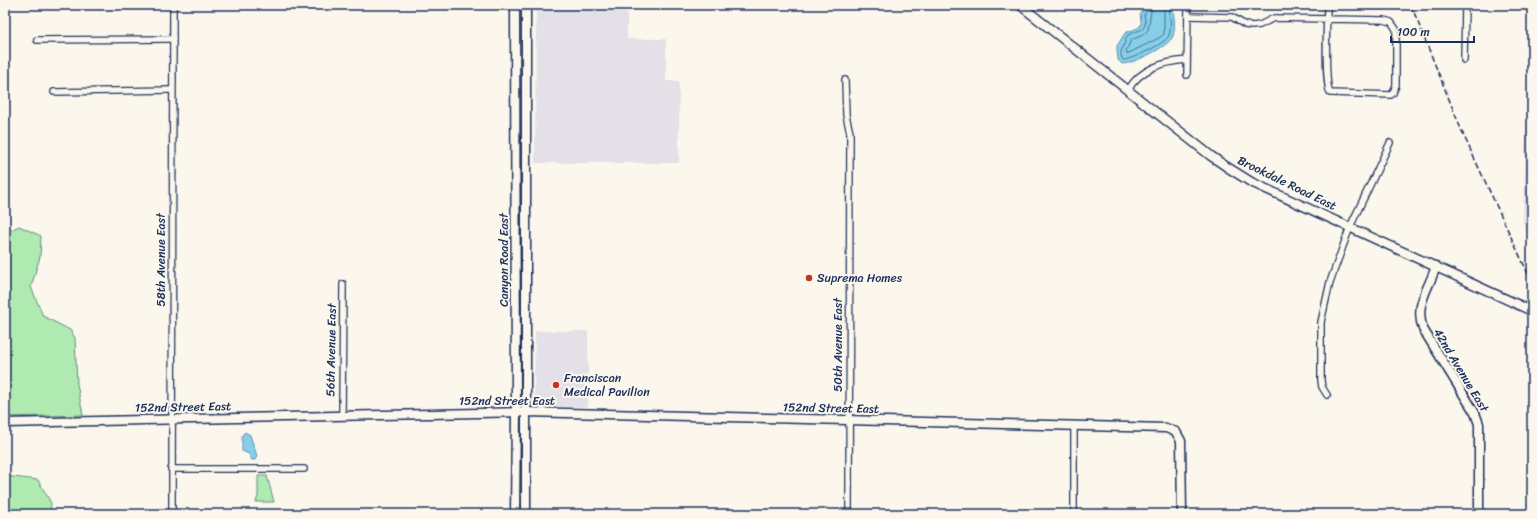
<svg xmlns="http://www.w3.org/2000/svg" width="1537" height="519" font-family="Sriracha,sans-serif">
  <style>
    .built { fill: #e3e0e8 }
    .green { fill: #afeab0; stroke: #658c87 }
    .water { fill: #87cfe8; stroke: #5c8fb1 }
    .lines { fill: none; stroke-linecap: round; stroke-linejoin: round }
    .shore { stroke: #466f95; stroke-width: 1 }
    .street-casing { stroke: #1b2f5e; stroke-width: 8 }
    .secondary-casing { stroke: #1b2f5e; stroke-width: 11 }
    .primary-casing { stroke: #1b2f5e; stroke-width: 11 }
    .street { stroke: #fbf7ec; stroke-width: 5.5 }
    .secondary { stroke: #fbf7ec; stroke-width: 8 }
    .primary { stroke: #fbf7ec; stroke-width: 8 }
    .rail { stroke: #1b2f5e; stroke-width: 1.5; stroke-dasharray: 6 3; stroke-linecap: butt }
    .poi-dot { fill: #c8321e; stroke: #fbf7ec; stroke-width: 1.5 }
    .labels { text-anchor: middle; dominant-baseline: central; stroke-width: 4; stroke-linejoin: round; paint-order: stroke }
    .street-label { font-size: 12px; fill: #1b2f5e; stroke: #fbf7ec }
    .poi-label { font-size: 12px; fill: #1b2f5e; stroke: #fbf7ec; text-anchor: start }
  </style>
  <rect width="100%" height="100%" fill="#fbf7ec"/>
  <filter id="ink" filterUnits="userSpaceOnUse"><feTurbulence type="fractalNoise" baseFrequency=".025" numOctaves="2"/><feDisplacementMap in="SourceGraphic" scale="8" xChannelSelector="R" yChannelSelector="G"/><feConvolveMatrix kernelMatrix="1 2 1 2 8 2 1 2 1" color-interpolation-filters="sRGB"/></filter>
  <g filter="url(#ink)">
    <g class="built">
      <path d="M536 5H627V39H666V81H679V163H535Z"/>
      <path d="M1531 5H1532V246L1523 222Z"/>
      <path d="M535 331H588V407L534 406Z"/>
    </g>
    <g class="green">
      <path d="M19 226 41 236 40 257 31 287 43 316 70 330 75 338 77 384 83 415 5 417V233Z"/>
      <path d="M5 476 38 480 51 503 50 514H5Z"/>
      <path d="M258 476H267L274 502H256L258 496Z"/>
    </g>
    <g class="water">
      <path d="M1144 5H1172C1174 14 1176 27 1173 36 1170 46 1133 64 1122 64L1118 60 1117 51V46L1125 33 1138 28 1141 25V20L1140 14Z"/>
      <path d="M245 432 250 435 257 456 255 460H252L249 454 242 451V435Z"/>
    </g>
    <g class="lines">
      <g class="shore">
        <path d="M1147 5V10L1144 15C1149 34 1137 28 1127 36 1125 39 1126 40 1125 42 1123 50 1118 51 1123 60 1131 60 1164 44 1168 37 1173 29 1169 14 1169 5"/>
        <path d="M1152 5 1148 30 1143 35 1131 40 1126 51 1127 54 1159 38 1164 34V5"/>
      </g>
      <g class="street-casing">
        <g id="street">
          <path d="M1188 16 1232 17 1245 25 1252 26 1260 25 1274 18 1384 20 1391 22 1396 29V85L1393 93 1391 95 1330 93C1324 82 1327 21 1327 5"/>
          <path d="M37 40 173 39"/>
          <path d="M1464 60 1465 5"/>
          <path d="M1187 75 1188 5"/>
          <path d="M845 80 846 115 850 133 849 514"/>
          <path d="M1128 90C1141 68 1163 62 1187 60"/>
          <path d="M54 92 172 90"/>
          <path d="M1327 395 1322 387 1321 381V322L1330 282 1350 227 1390 143"/>
          <path d="M342 416 343 284"/>
          <path d="M171 469H304"/>
          <path d="M172 514 173 5"/>
          <path d="M1074 514V426"/>
        </g>
      </g>
      <g class="secondary-casing">
        <g id="secondary">
          <path d="M1020 5 1211 156 1227 167 1251 182 1532 311"/>
          <path d="M1436 266C1429 289 1414 304 1423 329L1475 413 1479 424V514"/>
          <path d="M5 423 526 412 1166 428 1176 432 1181 441 1182 514"/>
        </g>
      </g>
      <g class="primary-casing">
        <g id="primary">
          <path d="M515 5 516 412 515 514"/>
          <path d="M526 514V5"/>
        </g>
      </g>
      <use href="#street" class="street"/>
      <use href="#secondary" class="secondary"/>
      <use href="#primary" class="primary"/>
      <path class="rail" d="M1411 5 1463 134 1532 282"/>
    </g>
  </g>
  <g class="poi-dot">
    <circle cx="809" cy="278" r="4"/>
    <circle cx="556" cy="385" r="4"/>
  </g>
  <g class="labels">
    <g class="street-label">
      <text transform="translate(1287 183) rotate(26)">Brookdale Road East</text>
      <text transform="translate(161 260) rotate(-90)">58th Avenue East</text>
      <text transform="translate(504 260) rotate(-90)">Canyon Road East</text>
      <text transform="translate(838 345) rotate(-90)">50th Avenue East</text>
      <text transform="translate(331 350) rotate(-89)">56th Avenue East</text>
      <text transform="translate(1461 370) rotate(59)">42nd Avenue East</text>
      <text x="507" y="401">152nd Street East</text>
      <text transform="translate(183 407) rotate(-1)">152nd Street East</text>
      <text transform="translate(831 408) rotate(1)">152nd Street East</text>
    </g>
    <g class="poi-label">
      <text x="817" y="278">Suprema Homes</text>
      <text x="564" y="378">Franciscan<tspan x="564" dy="14">Medical Pavilion</tspan></text>
    </g>
  </g>
  <rect width="1537" height="519" fill="none" stroke="#fbf7ec" stroke-width="20"/>
  <rect x="10" y="10" width="1517" height="499" fill="none" stroke="#1b2f5e" stroke-width="1.5" filter="url(#ink)"/>
  <path d="M1391 36v6h83v-6" fill="none" stroke="#1b2f5e" stroke-width="2"/>
  <text x="1397" y="36" font-size="12" fill="#1b2f5e" stroke="#fbf7ec" stroke-width="3" paint-order="stroke">100 m</text>
</svg>
